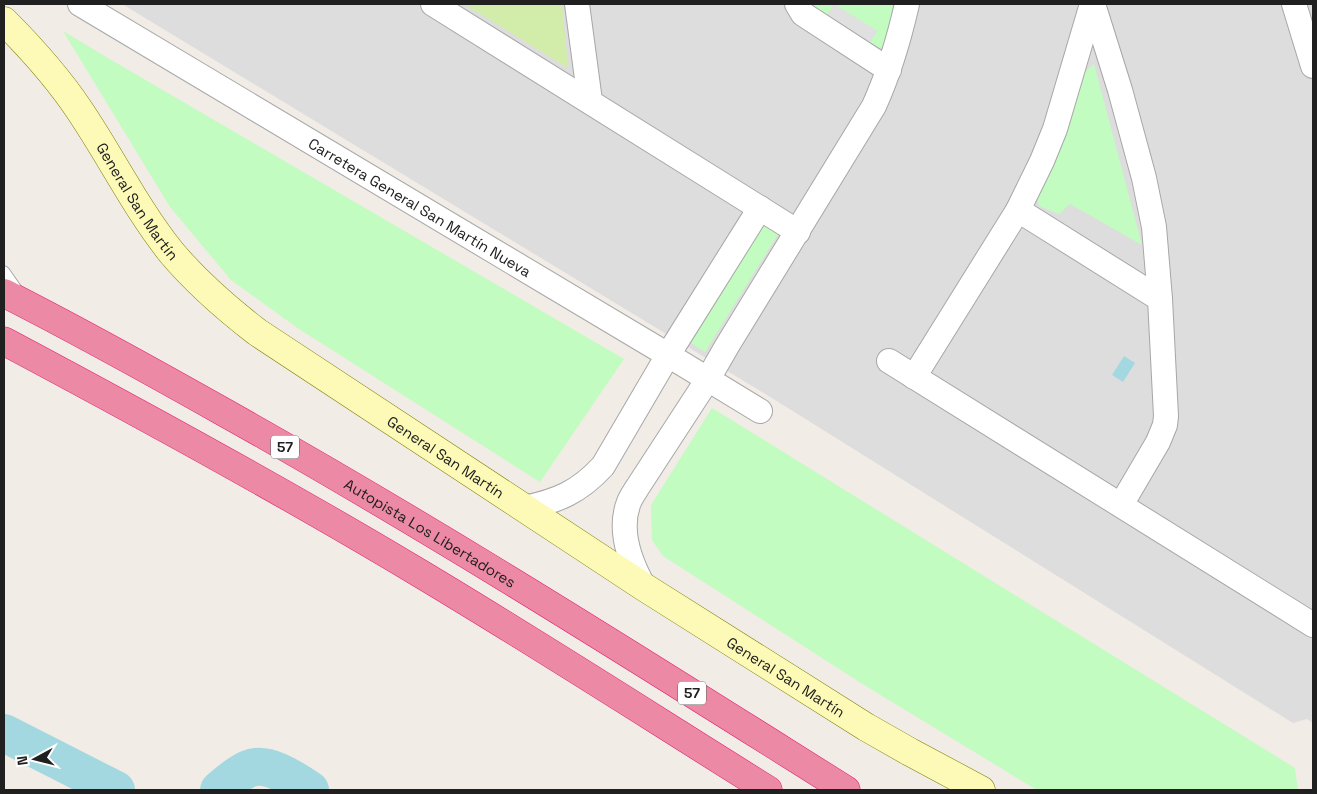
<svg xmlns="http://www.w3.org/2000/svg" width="1317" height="794" font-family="'Space Grotesk',sans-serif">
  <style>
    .residential { fill: #dedddd }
    .grass { fill: #d1eda9 }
    .park { fill: #c2fcc1 }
    .parking { fill: #e0e0e0 }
    .water { fill: #a4d8e1 }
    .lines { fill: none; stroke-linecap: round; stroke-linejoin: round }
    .river { stroke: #a4d8e1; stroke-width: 38 }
    .lane-casing { stroke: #a7a7a7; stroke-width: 13 }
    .street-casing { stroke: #a7a7a7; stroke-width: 26 }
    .secondary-casing { stroke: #7b7e00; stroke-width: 29 }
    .highway-casing { stroke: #e41d74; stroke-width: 29 }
    .lane { stroke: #fff; stroke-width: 11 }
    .street { stroke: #fff; stroke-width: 24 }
    .secondary { stroke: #fdfab8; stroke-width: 28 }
    .highway { stroke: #ec8aa5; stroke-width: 28 }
    .labels { text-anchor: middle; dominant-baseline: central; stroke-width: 4.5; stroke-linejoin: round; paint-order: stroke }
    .shield { fill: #fff; stroke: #636363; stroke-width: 1 }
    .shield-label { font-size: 14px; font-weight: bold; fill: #202020 }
    .street-label { font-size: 15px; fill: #202020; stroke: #fff }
  </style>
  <rect width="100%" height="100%" fill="#f1ece6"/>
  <path class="residential" d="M122 4H1313V723L1307 719 1293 723 767 395Z"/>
  <path class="grass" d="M464 4H562L568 68Z"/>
  <g class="park">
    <path d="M809 4H897L886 46 882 48 869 44 877 31 834 4 826 17Z"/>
    <path d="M63 31 113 61 624 359 540 482 299 329 231 280 170 207Z"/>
    <path d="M1094 64 1142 245 1070 204 1059 214 1039 206 1037 196 1060 150 1080 76Z"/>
    <path d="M762 219 780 231 705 352 686 340Z"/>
    <path d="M712 408 1295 768 1298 790H1037L864 685 663 556 652 540 651 505Z"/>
  </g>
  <path class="parking" d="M834 4 877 31 869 44 826 17Z"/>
  <path class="water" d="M1124 356 1135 363 1123 382 1112 375Z"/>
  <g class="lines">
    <g class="river">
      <path d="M4 733 116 790"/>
      <path d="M219 790C228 782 237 774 248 769 267 760 295 780 310 790"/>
    </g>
    <g class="lane-casing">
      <path id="lane" d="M4 272 18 292"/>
    </g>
    <g class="street-casing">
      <g id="street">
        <path id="s1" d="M80 4 668 355 760 411"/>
        <path d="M433 4 798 232"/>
        <path d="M577 4 590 101"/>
        <path d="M797 4 803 14 809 18 889 70"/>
        <path d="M1093 4 1120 90 1144 178 1154 227 1160 299 1166 416 1165 425 1158 442 1121 505"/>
        <path d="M1294 4 1313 66"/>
        <path d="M1018 210 1160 299"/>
        <path d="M889 361 1313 625"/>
        <path d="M914 377 1018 210 1042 161 1055 129 1092 4"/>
        <path d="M524 508C558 501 579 492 603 466L668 355 760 208"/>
        <path d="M644 587C630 562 618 530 629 502 631 497 634 493 637 488L708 379 727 346 874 106C889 73 899 39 907 4"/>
      </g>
    </g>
    <g class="secondary-casing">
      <g id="secondary">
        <path id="s2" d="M4 21C32 49 58 78 80 111 111 157 136 208 171 252 196 282 226 308 257 332L644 587 866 727 910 752 981 790"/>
      </g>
    </g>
    <g class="highway-casing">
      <g id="highway">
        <path id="s3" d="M4 293C77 330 149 370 220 410 433 529 639 660 846 790"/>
        <path d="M4 341C143 415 281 490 416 571 535 642 651 717 768 790"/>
      </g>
    </g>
    <use href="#lane" class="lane"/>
    <use href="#street" class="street"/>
    <use href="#secondary" class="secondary"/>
    <use href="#highway" class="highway"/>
  </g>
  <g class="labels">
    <g class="shield">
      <rect x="271" y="435.5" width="28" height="23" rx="4"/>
      <rect x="678" y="681.5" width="28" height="23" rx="4"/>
    </g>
    <g class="shield-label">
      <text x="285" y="447">57</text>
      <text x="692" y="693">57</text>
    </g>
    <g class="street-label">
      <text stroke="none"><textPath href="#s2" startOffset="225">General San Martín</textPath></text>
      <text stroke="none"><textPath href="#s1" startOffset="396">Carretera General San Martín Nueva</textPath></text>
      <text stroke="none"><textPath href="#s2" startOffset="630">General San Martín</textPath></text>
      <text stroke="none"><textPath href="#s3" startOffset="489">Autopista Los Libertadores</textPath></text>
      <text stroke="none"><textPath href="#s2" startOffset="1035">General San Martín</textPath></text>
    </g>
  </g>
  <rect width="1317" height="794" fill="none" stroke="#202020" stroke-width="10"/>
  <g transform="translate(35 759) rotate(263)" stroke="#ffffff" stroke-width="4" paint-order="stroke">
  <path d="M0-4L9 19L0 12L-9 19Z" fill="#202020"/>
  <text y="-8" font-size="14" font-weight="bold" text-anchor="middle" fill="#202020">N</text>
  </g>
</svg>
